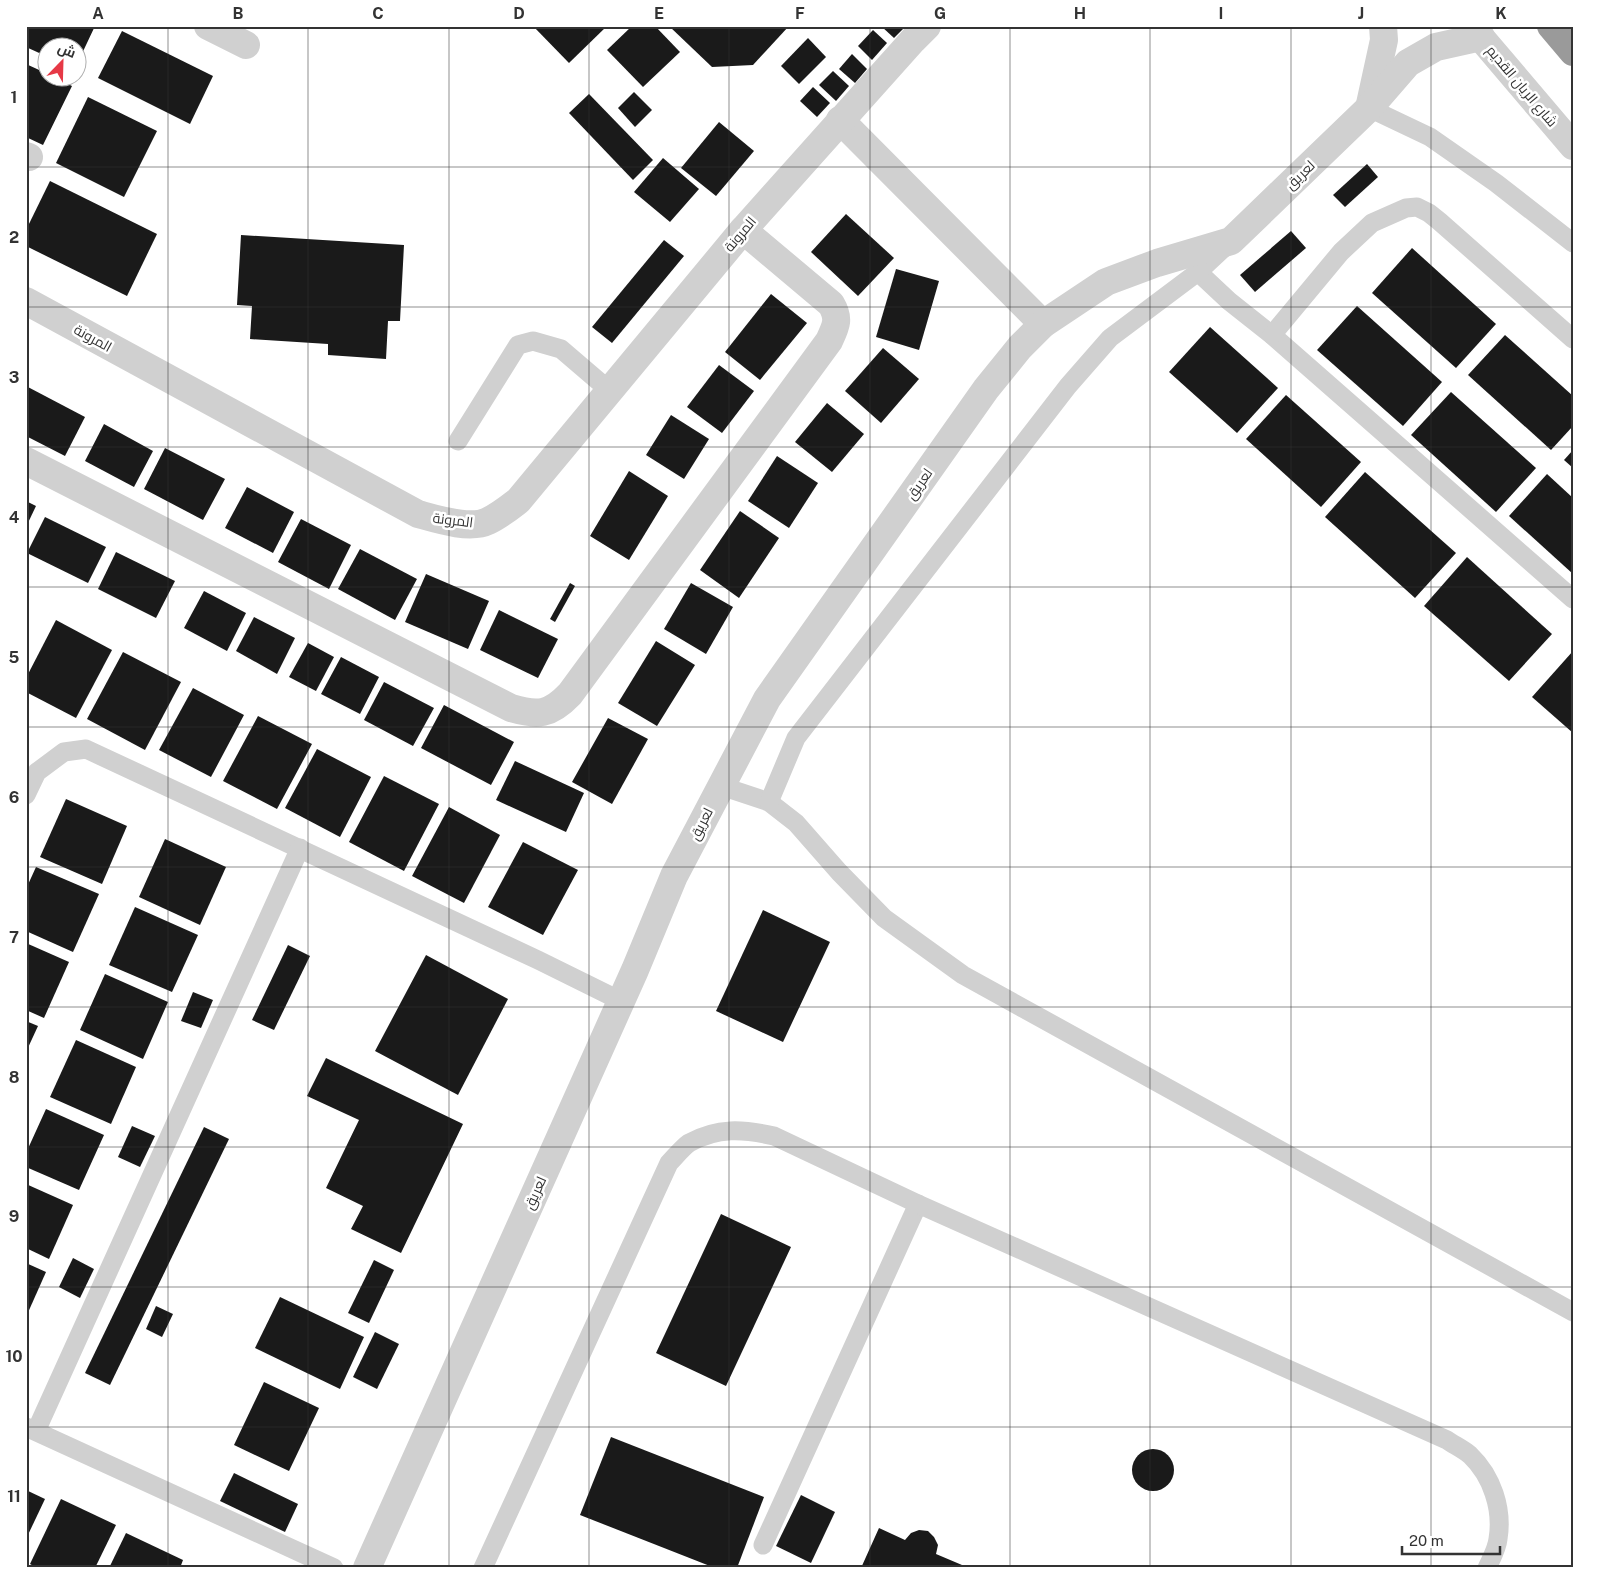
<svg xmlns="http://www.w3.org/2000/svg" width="1599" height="1594" font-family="'Public Sans',Cairo,sans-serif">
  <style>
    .building { fill: #1a1a1a }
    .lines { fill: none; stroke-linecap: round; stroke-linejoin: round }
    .lane { stroke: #d0d0d0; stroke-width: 19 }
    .street { stroke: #d0d0d0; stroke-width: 28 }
    .highway { stroke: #9a9a9a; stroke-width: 28 }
    .grid { fill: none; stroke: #333; stroke-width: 1; stroke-opacity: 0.55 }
    .labels { text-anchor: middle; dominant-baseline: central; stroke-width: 5; stroke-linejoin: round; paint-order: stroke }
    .street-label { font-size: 14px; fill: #333; stroke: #fff }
    .neatline { fill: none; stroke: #333; stroke-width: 2 }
    .grid-label { font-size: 16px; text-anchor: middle; font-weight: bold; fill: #333 }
  </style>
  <rect width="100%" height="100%" fill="#fff"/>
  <g class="building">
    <path d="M26 26H95L78 62V48H48V57L26 47Z"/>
    <path d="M533 26H607L569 63Z"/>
    <path d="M632 26H655L680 52 643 87 607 50Z"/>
    <path d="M669 26H789L753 65 712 67Z"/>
    <path d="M881 26H906L894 38Z"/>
    <path d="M873 30 887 43 872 60 858 46Z"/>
    <path d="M122 31 213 76 190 124 98 78Z"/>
    <path d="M808 38 826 57 799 84 781 66Z"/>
    <path d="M852 54 867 69 855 83 839 69Z"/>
    <path d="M26 64 48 74V78H55L72 86 43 145 26 137Z"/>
    <path d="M833 71 849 86 836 101 819 85Z"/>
    <path d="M813 87 830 103 817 117 800 101Z"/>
    <path d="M634 92 652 110 635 127 618 108Z"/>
    <path d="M589 94 653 160 633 180 569 113Z"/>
    <path d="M88 97 157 131 124 197 56 163Z"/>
    <path d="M719 122 754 151 716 196 681 168Z"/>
    <path d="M663 158 699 189 670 222 634 192Z"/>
    <path d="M1367 164 1378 177 1345 207 1333 195Z"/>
    <path d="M50 181 157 234 127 296 26 246V230Z"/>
    <path d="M846 214 894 258 858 296 811 252Z"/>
    <path d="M1291 231 1306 248 1255 292 1240 275Z"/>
    <path d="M241 235 404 245 400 321H388L386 359 328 355V344L250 339 252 306 237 305Z"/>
    <path d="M664 240 684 256 612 343 592 327Z"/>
    <path d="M1412 248 1496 324 1456 368 1372 293Z"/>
    <path d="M896 269 939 281 919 350 876 337Z"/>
    <path d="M771 294 807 323 760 380 725 352Z"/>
    <path d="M1357 306 1442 382 1403 426 1317 350Z"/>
    <path d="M1210 327 1278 388 1237 433 1169 372Z"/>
    <path d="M1505 335 1573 396V426L1551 450 1468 375Z"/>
    <path d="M883 348 919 379 881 423 845 391Z"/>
    <path d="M719 365 754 391 722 433 687 407Z"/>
    <path d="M26 386 85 417 65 456 26 436Z"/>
    <path d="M1451 392 1536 468 1496 512 1411 435Z"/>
    <path d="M1286 395 1361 462 1321 507 1246 439Z"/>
    <path d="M827 403 864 434 832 472 795 442Z"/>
    <path d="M671 415 709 439 684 479 646 455Z"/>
    <path d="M104 424 153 451 134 487 85 461Z"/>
    <path d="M165 448 225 479 203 520 144 489Z"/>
    <path d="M1573 450V468L1564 460Z"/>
    <path d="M777 456 818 483 789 528 748 501Z"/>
    <path d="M629 471 668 496 629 560 590 536Z"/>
    <path d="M1365 472 1456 553 1415 598 1325 517Z"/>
    <path d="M1547 474 1573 498V574L1509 516Z"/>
    <path d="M247 487 294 512 273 553 225 528Z"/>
    <path d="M26 501 36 506 26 527Z"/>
    <path d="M740 511 779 538 739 598 700 570Z"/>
    <path d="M45 517 106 547 88 583 27 553Z"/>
    <path d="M301 519 351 545 329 589 278 562Z"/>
    <path d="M360 549 417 579 395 620 338 589Z"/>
    <path d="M116 552 175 581 156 618 98 589Z"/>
    <path d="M1467 557 1552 634 1509 681 1424 606Z"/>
    <path d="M426 574 489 601 468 649 405 622Z"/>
    <path d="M570 583 575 586 555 622 550 619Z"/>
    <path d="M691 583 733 607 706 654 664 629Z"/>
    <path d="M204 591 246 613 227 651 184 628Z"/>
    <path d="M499 610 558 639 538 678 480 650Z"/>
    <path d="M254 617 295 638 277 674 236 651Z"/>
    <path d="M56 620 112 650 76 718 26 692V678Z"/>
    <path d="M656 641 695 665 657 726 618 703Z"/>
    <path d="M308 643 334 657 316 691 289 677Z"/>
    <path d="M1573 651V733L1532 697Z"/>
    <path d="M123 652 181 682 145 750 87 719Z"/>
    <path d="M341 657 379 677 360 714 321 694Z"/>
    <path d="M384 682 434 708 413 746 364 720Z"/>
    <path d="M193 688 244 715 211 777 159 750Z"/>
    <path d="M444 705 514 742 491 785 421 748Z"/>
    <path d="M258 716 312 744 277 809 223 781Z"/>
    <path d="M608 718 648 739 612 804 572 782Z"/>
    <path d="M317 749 371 777 340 837 285 808Z"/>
    <path d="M515 761 584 793 566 832 496 800Z"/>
    <path d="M384 776 439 804 404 871 349 842Z"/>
    <path d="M66 799 127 826 102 884 40 857Z"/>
    <path d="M449 807 500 835 464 903 412 876Z"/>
    <path d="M165 839 226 867 200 925 139 897Z"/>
    <path d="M523 842 578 870 543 935 488 907Z"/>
    <path d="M36 867 99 894 73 952 26 931V889Z"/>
    <path d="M135 907 198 935 172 992 109 965Z"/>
    <path d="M763 910 830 942 783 1042 716 1011Z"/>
    <path d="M26 943 69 962 44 1018 26 1010Z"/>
    <path d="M288 945 310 956 274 1030 252 1020Z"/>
    <path d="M426 955 508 999 458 1095 375 1051Z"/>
    <path d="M105 974 168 1002 143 1059 80 1030Z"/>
    <path d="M193 992 213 1000 201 1028 181 1021Z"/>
    <path d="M26 1021 38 1026 26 1052Z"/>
    <path d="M76 1040 136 1067 111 1124 50 1097Z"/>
    <path d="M326 1058 463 1124 401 1253 351 1229 363 1206 326 1188 359 1120 307 1096Z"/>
    <path d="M46 1109 104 1135 79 1190 26 1167V1153Z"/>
    <path d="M132 1126 155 1136 140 1167 118 1157Z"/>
    <path d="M204 1127 229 1139 110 1385 85 1373Z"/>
    <path d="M26 1184 73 1205 49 1259 26 1248Z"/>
    <path d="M721 1214 791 1247 726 1386 656 1353Z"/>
    <path d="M73 1258 94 1269 80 1298 59 1287Z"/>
    <path d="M374 1260 394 1270 369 1323 348 1313Z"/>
    <path d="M26 1263 46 1272 26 1317Z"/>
    <path d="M280 1297 364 1337 340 1389 255 1348Z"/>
    <path d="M156 1306 173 1314 162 1337 146 1329Z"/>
    <path d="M375 1332 399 1344 377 1389 353 1377Z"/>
    <path d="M264 1382 319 1408 289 1471 234 1445Z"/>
    <path d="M611 1437 764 1497 737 1568H715L580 1515Z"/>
    <circle cx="1153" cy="1470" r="21"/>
    <path d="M234 1473 298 1504 285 1532 220 1501Z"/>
    <path d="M26 1490 45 1499 26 1539Z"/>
    <path d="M801 1495 835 1512 811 1563 776 1546Z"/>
    <path d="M61 1499 116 1525 95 1568H37L30 1564Z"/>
    <path d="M879 1528 905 1540 911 1533 919 1530 928 1531 934 1537 938 1545 936 1554 962 1565 961 1568H861Z"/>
    <path d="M126 1533 183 1560 180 1568H109Z"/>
  </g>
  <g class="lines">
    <g class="lane">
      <path d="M1369 108 1430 137 1496 183 1573 243"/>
      <path d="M1198 272 1229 301 1272 335 1573 599"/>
      <path d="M1272 335 1341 252 1372 223 1406 208 1417 207 1429 213 1439 221 1573 339"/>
      <path d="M458 441 518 345 533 341 561 349 610 391"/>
      <path d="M721 786 769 802 796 823 839 872 884 918 963 975 1573 1312"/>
      <path d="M26 795 37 772 64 752 86 749 538 960 621 1001"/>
      <path d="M769 802 796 738 1068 386 1110 338 1198 272 1227 245"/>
      <path d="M26 1427 334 1568"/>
      <path d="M36 1431 300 848"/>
      <path d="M763 1545 918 1204"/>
      <path d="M483 1568 669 1163C675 1157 682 1148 689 1143 718 1127 743 1129 774 1136L918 1204 1447 1440C1454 1445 1463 1449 1470 1455 1492 1476 1503 1509 1498 1539 1497 1549 1491 1559 1487 1568"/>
    </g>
    <g class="street">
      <path d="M208 26 246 45"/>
      <path d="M1471 26 1573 146"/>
      <path d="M1370 104 1384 40 1383 26"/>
      <path d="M840 120 1043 324"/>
      <path d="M26 156 29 157"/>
      <path d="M26 301 418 514C436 519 470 530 488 521 499 516 509 508 518 501L743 230 913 40 927 26"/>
      <path d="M26 461 511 708C538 716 550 715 570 694L829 341C836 326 840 319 831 304L743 230"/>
      <path d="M367 1568 635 970 674 876 767 699 986 389 1020 347 1043 324 1106 282 1157 263 1231 241 1369 108 1408 63 1436 47 1481 37"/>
    </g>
    <path class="highway" d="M1551 26 1573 52"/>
  </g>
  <path class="grid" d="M168 26V1568M308 26V1568M449 26V1568M589 26V1568M729 26V1568M870 26V1568M1010 26V1568M1150 26V1568M1291 26V1568M1431 26V1568M26 167H1573M26 307H1573M26 447H1573M26 587H1573M26 727H1573M26 867H1573M26 1007H1573M26 1147H1573M26 1287H1573M26 1427H1573"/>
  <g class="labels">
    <g class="street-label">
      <text transform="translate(1522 86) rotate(50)">شارع الريان القديم</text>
      <text transform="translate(1300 175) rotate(-44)">لعريق</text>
      <text transform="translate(740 234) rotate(-50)">المرونة</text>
      <text transform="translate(93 338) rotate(29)">المرونة</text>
      <text transform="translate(919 484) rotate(-55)">لعريق</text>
      <text transform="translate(453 520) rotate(7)">المرونة</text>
      <text transform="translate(701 824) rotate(-63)">لعريق</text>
      <text transform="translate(535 1193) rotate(-66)">لعريق</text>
    </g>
  </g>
  <rect width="1599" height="1594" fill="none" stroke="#ffffff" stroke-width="55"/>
  <g transform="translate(62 62) rotate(23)"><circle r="24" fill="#ffffff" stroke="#adadad"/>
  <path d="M0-4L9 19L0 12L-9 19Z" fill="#e63946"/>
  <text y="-8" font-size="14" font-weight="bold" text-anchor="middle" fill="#333333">ش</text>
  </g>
  <path d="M1402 1546v8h98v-8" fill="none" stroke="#333333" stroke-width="2.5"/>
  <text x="1409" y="1546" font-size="15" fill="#333333" stroke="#ffffff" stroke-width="4" paint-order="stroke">20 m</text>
  <rect x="28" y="28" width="1544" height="1538" class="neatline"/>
  <g class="grid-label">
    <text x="98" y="19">A</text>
    <text x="238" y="19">B</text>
    <text x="378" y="19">C</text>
    <text x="519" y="19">D</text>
    <text x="659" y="19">E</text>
    <text x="800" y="19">F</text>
    <text x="940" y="19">G</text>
    <text x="1080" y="19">H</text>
    <text x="1221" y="19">I</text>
    <text x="1361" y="19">J</text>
    <text x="1501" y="19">K</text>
    <text x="14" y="103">1</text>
    <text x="14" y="243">2</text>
    <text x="14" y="383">3</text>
    <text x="14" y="523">4</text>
    <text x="14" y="663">5</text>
    <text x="14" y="803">6</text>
    <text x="14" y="943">7</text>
    <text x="14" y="1083">8</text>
    <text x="14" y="1222">9</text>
    <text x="14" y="1362">10</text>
    <text x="14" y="1502">11</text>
  </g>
</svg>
